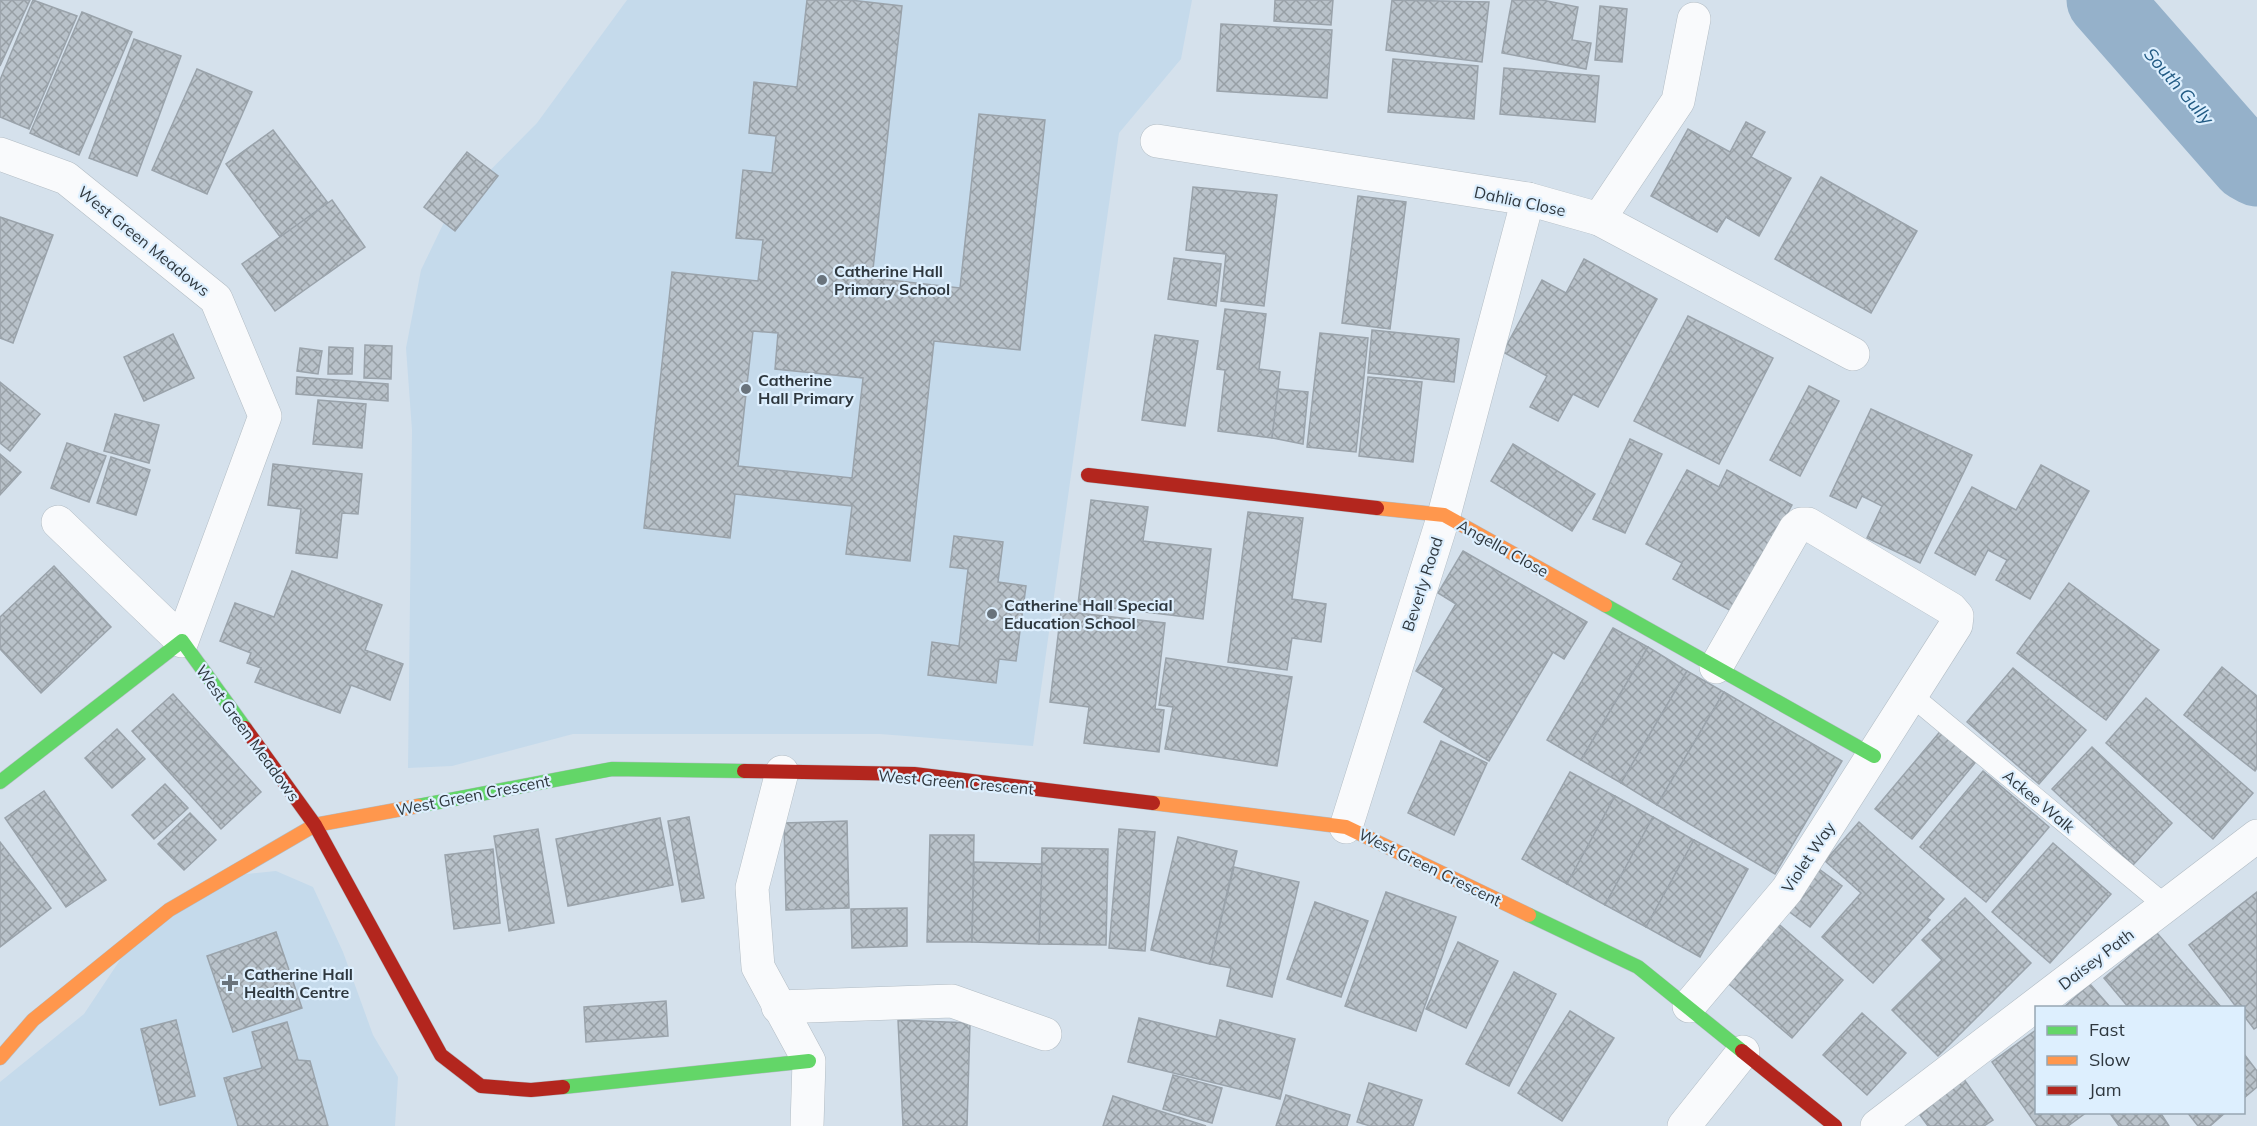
<svg xmlns="http://www.w3.org/2000/svg" width="2257" height="1126" font-family="Mulish,sans-serif">
  <style>
    .built { fill: #c5daeb }
    .lines { fill: none; stroke-linecap: round; stroke-linejoin: round }
    .river { stroke: #95b1ca; stroke-width: 75 }
    .building { fill: url(#building-cross-hatch); stroke: #9aa3ab; stroke-width: 1.5; fill-rule: evenodd }
    .lane-casing { stroke: #b2bcc4; stroke-width: 22 }
    .street-casing { stroke: #b2bcc4; stroke-width: 34 }
    .fast-casing { stroke: #b2bcc4; stroke-width: 15 }
    .slow-casing { stroke: #b2bcc4; stroke-width: 15 }
    .jam-casing { stroke: #b2bcc4; stroke-width: 15 }
    .lane { stroke: #f9fafc; stroke-width: 21 }
    .street { stroke: #f9fafc; stroke-width: 33 }
    .fast { stroke: #63d668; stroke-width: 14 }
    .slow { stroke: #ff974d; stroke-width: 14 }
    .jam { stroke: #b3261e; stroke-width: 14 }
    .poi-dot { fill: #69737c; stroke: #ddeffe; stroke-width: 2 }
    .labels { text-anchor: middle; dominant-baseline: central; stroke-width: 4.5; stroke-linejoin: round; paint-order: stroke }
    .street-label { font-size: 16px; fill: #2f383f; stroke: #ddeffe }
    .poi-label { font-size: 16px; font-weight: bold; fill: #2f383f; stroke: #ddeffe; text-anchor: start }
    .water-label { font-size: 18px; font-style: italic; fill: #225b84; stroke: #ddeffe }
  </style>
  <defs>
    <pattern id="building-cross-hatch" width="8" height="8" patternUnits="userSpaceOnUse" patternTransform="scale(1.5)"><rect width="8" height="8" fill="#b9c2ca"/><path d="M0 0l8 8M0 8l8-8" fill="none" stroke="#979fa5"/></pattern>
  </defs>
  <rect width="100%" height="100%" fill="#d5e1ec"/>
  <g class="built">
    <path d="M627 0H1192L1181 59 1119 133 1033 746 880 734H573L452 766 408 768 412 430 406 348 421 270 449 212 537 123Z"/>
    <path d="M276 871 313 887 343 952 373 1035 398 1077 395 1126H0V1082L84 1014 134 939 228 876Z"/>
  </g>
  <g class="lines">
    <path class="river" d="M2104 0 2248 164 2257 169"/>
  </g>
  <g class="building">
    <path d="M0 0H30L0 66Z"/>
    <path d="M33 0 77 16 29 129 0 117V80Z"/>
    <path d="M807 0H850L902 6 872 278 960 288 979 114 1045 120 1020 350 934 341 910 561 846 554 852 506 735 494 730 538 644 528 672 272 758 281 763 240 736 238 743 170 772 173 776 136 749 133 754 82 797 87ZM753 331 778 333 775 369 863 378 852 478 738 466Z"/>
    <path d="M1275 0H1333L1331 25 1274 21Z"/>
    <path d="M1392 0 1489 2 1482 62 1386 50Z"/>
    <path d="M1512 0H1542L1578 7 1572 40 1591 43 1586 69 1502 53Z"/>
    <path d="M1600 6 1627 9 1622 62 1595 60Z"/>
    <path d="M82 12 132 32 79 155 30 133Z"/>
    <path d="M1221 24 1332 30 1327 98 1217 91Z"/>
    <path d="M134 39 181 56 137 176 89 158Z"/>
    <path d="M1393 59 1478 66 1474 119 1388 112Z"/>
    <path d="M1504 68 1599 76 1595 122 1500 114Z"/>
    <path d="M197 69 252 92 207 194 152 170Z"/>
    <path d="M1746 122 1765 132 1751 157 1791 178 1759 236 1726 217 1717 232 1651 196 1688 129 1730 152Z"/>
    <path d="M273 130 328 203 281 238 226 164Z"/>
    <path d="M467 152 498 176 455 231 424 207Z"/>
    <path d="M1821 177 1917 231 1871 313 1775 259Z"/>
    <path d="M1193 187 1277 195 1264 306 1221 301 1226 254 1186 250Z"/>
    <path d="M1358 196 1406 202 1390 329 1342 323Z"/>
    <path d="M332 200 365 247 275 311 242 264Z"/>
    <path d="M0 217 53 235 13 343 0 338Z"/>
    <path d="M1174 258 1221 264 1216 306 1168 299Z"/>
    <path d="M1584 259 1657 299 1598 407 1573 394 1558 421 1530 407 1547 376 1503 352 1542 280 1566 293Z"/>
    <path d="M1225 309 1266 314 1259 369 1280 372 1272 438 1218 431 1225 370 1217 369Z"/>
    <path d="M1688 316 1773 358 1719 464 1634 421Z"/>
    <path d="M1372 330 1459 339 1454 382 1368 373Z"/>
    <path d="M1320 333 1368 338 1356 452 1307 447Z"/>
    <path d="M173 334 194 378 144 401 124 357Z"/>
    <path d="M1155 335 1198 341 1185 426 1142 420Z"/>
    <path d="M365 345 392 346 391 379 364 378Z"/>
    <path d="M329 347 353 348 352 374H328Z"/>
    <path d="M300 348 322 351 318 374 297 371Z"/>
    <path d="M297 377 388 384V401L296 394Z"/>
    <path d="M1368 377 1422 382 1413 462 1359 456Z"/>
    <path d="M0 382 40 414 10 451 0 443Z"/>
    <path d="M1809 386 1839 401 1800 476 1770 460Z"/>
    <path d="M1278 389 1308 392 1303 444 1272 438Z"/>
    <path d="M318 400 366 404 362 448 313 444Z"/>
    <path d="M1871 409 1972 455 1920 563 1867 538 1882 506 1862 496 1856 508 1830 496Z"/>
    <path d="M115 414 159 425 149 463 104 451Z"/>
    <path d="M1630 439 1662 454 1625 533 1593 519Z"/>
    <path d="M67 443 106 456 89 502 51 488Z"/>
    <path d="M1513 444 1595 494 1572 531 1491 481Z"/>
    <path d="M0 454 21 472 0 495Z"/>
    <path d="M111 457 150 470 136 515 97 503Z"/>
    <path d="M273 464 362 474 358 514 342 513 337 558 296 553 301 509 268 505Z"/>
    <path d="M2041 465 2089 491 2030 599 1996 580 2007 560 1988 550 1975 575 1935 553 1972 487 2016 510Z"/>
    <path d="M1687 470 1719 487 1727 470 1792 505 1733 612 1673 579 1682 563 1646 544Z"/>
    <path d="M1091 500 1148 507 1143 541 1211 549 1203 619 1078 604Z"/>
    <path d="M1248 512 1303 518 1292 599 1326 604 1321 642 1292 638 1287 670 1228 662Z"/>
    <path d="M954 536 1003 542 998 582 1026 586 1016 661 999 659 996 683 928 675 932 642 959 646 968 569 950 567Z"/>
    <path d="M1463 551 1587 622 1564 659 1553 652 1489 761 1424 722 1444 688 1416 671 1456 604 1438 593Z"/>
    <path d="M54 566 111 627 41 693 0 649V617Z"/>
    <path d="M292 571 382 605 365 650 403 664 390 700 351 685 340 713 255 682 261 668 247 663 251 653 220 641 235 603 274 617Z"/>
    <path d="M2069 583 2159 650 2106 720 2017 653Z"/>
    <path d="M1061 611 1165 623 1155 709 1164 710 1159 752 1084 743 1089 707 1050 702Z"/>
    <path d="M1613 628 1648 647 1581 760 1547 740Z"/>
    <path d="M1648 647 1687 671 1621 783 1581 760Z"/>
    <path d="M1166 658 1292 677 1277 766 1165 749 1173 707 1159 705Z"/>
    <path d="M2222 667 2257 696V768L2255 771 2184 715Z"/>
    <path d="M2013 668 2086 730 2039 784 1967 722Z"/>
    <path d="M1687 671 1724 692 1657 805 1621 783Z"/>
    <path d="M1724 692 1842 761 1775 874 1657 805Z"/>
    <path d="M173 694 261 792 221 829 132 731Z"/>
    <path d="M2146 698 2253 793 2213 839 2106 743Z"/>
    <path d="M1943 728 1979 758 1912 839 1875 809Z"/>
    <path d="M117 729 145 759 112 788 85 758Z"/>
    <path d="M1441 741 1487 763 1454 835 1408 813Z"/>
    <path d="M2092 747 2172 823 2133 865 2052 789Z"/>
    <path d="M1983 771 2049 827 1986 902 1920 847Z"/>
    <path d="M1570 772 1615 796 1567 884 1522 859Z"/>
    <path d="M165 784 188 808 154 839 132 815Z"/>
    <path d="M44 791 106 880 66 907 5 818Z"/>
    <path d="M1615 796 1653 817 1605 905 1567 884Z"/>
    <path d="M190 813 216 840 184 870 158 844Z"/>
    <path d="M689 817 704 898 682 902 668 821Z"/>
    <path d="M1653 817 1694 840 1646 927 1605 905Z"/>
    <path d="M660 818 673 885 568 906 556 839Z"/>
    <path d="M847 821 849 908 786 910 784 823Z"/>
    <path d="M1859 822 1944 899 1927 918 1930 920 1873 983 1822 937 1861 893 1825 861Z"/>
    <path d="M538 829 554 923 509 931 494 836Z"/>
    <path d="M1119 829 1155 832 1145 951 1109 948Z"/>
    <path d="M930 835H974L972 942H927Z"/>
    <path d="M1178 837 1237 851 1210 964 1151 950Z"/>
    <path d="M1694 840 1748 869 1700 957 1646 927Z"/>
    <path d="M0 842 51 908 0 947Z"/>
    <path d="M2053 843 2111 894 2050 963 1992 912Z"/>
    <path d="M1042 848 1108 849 1106 945 1039 944Z"/>
    <path d="M493 849 500 923 454 929 445 855Z"/>
    <path d="M974 862 1042 864 1039 944 972 942Z"/>
    <path d="M1234 867 1299 882 1272 997 1227 986 1231 968 1210 964Z"/>
    <path d="M1819 869 1842 886 1810 927 1787 910Z"/>
    <path d="M1386 892 1456 917 1416 1031 1345 1006Z"/>
    <path d="M2257 892V1027L2254 1029 2244 1016V1008H2237L2189 945Z"/>
    <path d="M1965 898 2031 963 1938 1056 1892 1010 1942 960 1922 940Z"/>
    <path d="M1315 902 1368 921 1341 997 1287 979Z"/>
    <path d="M907 908V946L852 948 851 909Z"/>
    <path d="M1774 920 1843 980 1792 1038 1723 979Z"/>
    <path d="M276 932 302 1008 233 1032 207 956Z"/>
    <path d="M2157 933 2222 1008H2129L2104 978Z"/>
    <path d="M1458 942 1498 961 1466 1028 1426 1009Z"/>
    <path d="M1514 972 1556 994 1509 1086 1466 1064Z"/>
    <path d="M2090 984 2111 1008H2063Z"/>
    <path d="M666 1001 668 1036 586 1042 584 1007Z"/>
    <path d="M1570 1011 1614 1038 1562 1121 1518 1093Z"/>
    <path d="M1862 1013 1906 1053 1867 1095 1823 1055Z"/>
    <path d="M1139 1018 1216 1037 1220 1020 1295 1039 1280 1099 1128 1062Z"/>
    <path d="M176 1020 195 1096 160 1105 141 1029Z"/>
    <path d="M898 1020 970 1023 967 1126H903Z"/>
    <path d="M287 1022 298 1060 310 1061 328 1126H238L224 1078 262 1068 252 1032Z"/>
    <path d="M2036 1030V1112H2087L2068 1126H2037L1992 1062Z"/>
    <path d="M2244 1054 2257 1071V1087L2244 1098Z"/>
    <path d="M1173 1075 1222 1088 1212 1123 1163 1109Z"/>
    <path d="M1963 1078 1993 1120 1984 1126H1928L1917 1111Z"/>
    <path d="M1369 1083 1422 1100 1413 1126H1370L1357 1122Z"/>
    <path d="M1286 1095 1350 1115 1347 1126H1276Z"/>
    <path d="M1113 1096 1206 1126H1103Z"/>
    <path d="M2109 1112H2160L2169 1126H2119Z"/>
    <path d="M2187 1112H2226L2210 1126H2198Z"/>
  </g>
  <g class="lines">
    <g class="lane-casing">
      <path id="lane" d="M1912 696 2166 906"/>
    </g>
    <g class="street-casing">
      <g id="street">
        <path d="M1157 141 1528 199 1599 219 1853 354"/>
        <path d="M0 154 66 178 216 299 265 416 182 641 58 522"/>
        <path d="M1599 219 1678 101 1694 19"/>
        <path d="M782 772 752 888 758 967 809 1061 807 1126"/>
        <path d="M1346 827 1444 515 1528 199"/>
        <path d="M1689 1006 1787 890 1956 625 1957 616 1951 609 1808 524H1801L1795 529 1716 667"/>
        <path d="M778 1007 952 1001 1045 1034"/>
        <path d="M1684 1126 1743 1052"/>
        <path d="M1877 1126 2257 836"/>
      </g>
    </g>
    <g class="fast-casing">
      <g id="fast">
        <path d="M1605 605 1874 756"/>
        <path d="M0 782 182 641 245 728"/>
        <path d="M418 806 612 769 744 771"/>
        <path d="M1529 915 1638 967 1742 1051"/>
        <path d="M563 1087 809 1061"/>
      </g>
    </g>
    <g class="slow-casing">
      <g id="slow">
        <path d="M1377 508 1444 515 1605 605"/>
        <path d="M1153 803 1346 827 1529 915"/>
        <path d="M0 1058 33 1020 169 910 315 825 418 806"/>
      </g>
    </g>
    <g class="jam-casing">
      <g id="jam">
        <path d="M1088 475 1377 508"/>
        <path d="M245 728 315 825 441 1055 481 1086 531 1090 563 1087"/>
        <path d="M744 771 914 774 1153 803"/>
        <path d="M1742 1051 1835 1126"/>
      </g>
    </g>
    <use href="#lane" class="lane"/>
    <use href="#street" class="street"/>
    <use href="#fast" class="fast"/>
    <use href="#slow" class="slow"/>
    <use href="#jam" class="jam"/>
  </g>
  <g class="poi-dot">
    <circle cx="822" cy="280" r="6"/>
    <circle cx="746" cy="389" r="6"/>
    <circle cx="992" cy="614" r="6"/>
    <path d="M227 974h6v6h6v6h-6v6h-6v-6h-6v-6h6z"/>
  </g>
  <g class="labels">
    <g class="street-label">
      <text transform="translate(1520 201) rotate(12)">Dahlia Close</text>
      <text transform="translate(144 241) rotate(39)">West Green Meadows</text>
      <text transform="translate(1503 548) rotate(29)">Angella Close</text>
      <text transform="translate(1422 584) rotate(-72)">Beverly Road</text>
      <text transform="translate(248 733) rotate(54)">West Green Meadows</text>
      <text transform="translate(956 782) rotate(5)">West Green Crescent</text>
      <text transform="translate(473 795) rotate(-11)">West Green Crescent</text>
      <text transform="translate(2039 801) rotate(40)">Ackee Walk</text>
      <text transform="translate(1808 857) rotate(-56)">Violet Way</text>
      <text transform="translate(1430 867) rotate(26)">West Green Crescent</text>
      <text transform="translate(2096 959) rotate(-37)">Daisey Path</text>
    </g>
    <g class="poi-label">
      <text x="834" y="271">Catherine Hall<tspan x="834" dy="18">Primary School</tspan></text>
      <text x="758" y="380">Catherine<tspan x="758" dy="18">Hall Primary</tspan></text>
      <text x="1004" y="605">Catherine Hall Special<tspan x="1004" dy="18">Education School</tspan></text>
      <text x="244" y="974">Catherine Hall<tspan x="244" dy="18">Health Centre</tspan></text>
    </g>
    <g class="water-label">
      <text transform="translate(2179 86) rotate(49)">South Gully</text>
    </g>
  </g>
  <rect x="2035" y="1006" width="210" height="108" fill="#ddeffe" stroke="#97a6b2" stroke-width="1.5"/>
  <rect x="2047" y="1026" width="30" height="9" fill="#63d668" stroke="#97a6b2" stroke-width="1.5"/>
  <text x="2089" y="1036" font-size="18" fill="#2f383f">Fast</text>
  <rect x="2047" y="1056" width="30" height="9" fill="#ff974d" stroke="#97a6b2" stroke-width="1.5"/>
  <text x="2089" y="1066" font-size="18" fill="#2f383f">Slow</text>
  <rect x="2047" y="1086" width="30" height="9" fill="#b3261e" stroke="#97a6b2" stroke-width="1.5"/>
  <text x="2089" y="1096" font-size="18" fill="#2f383f">Jam</text>
</svg>
